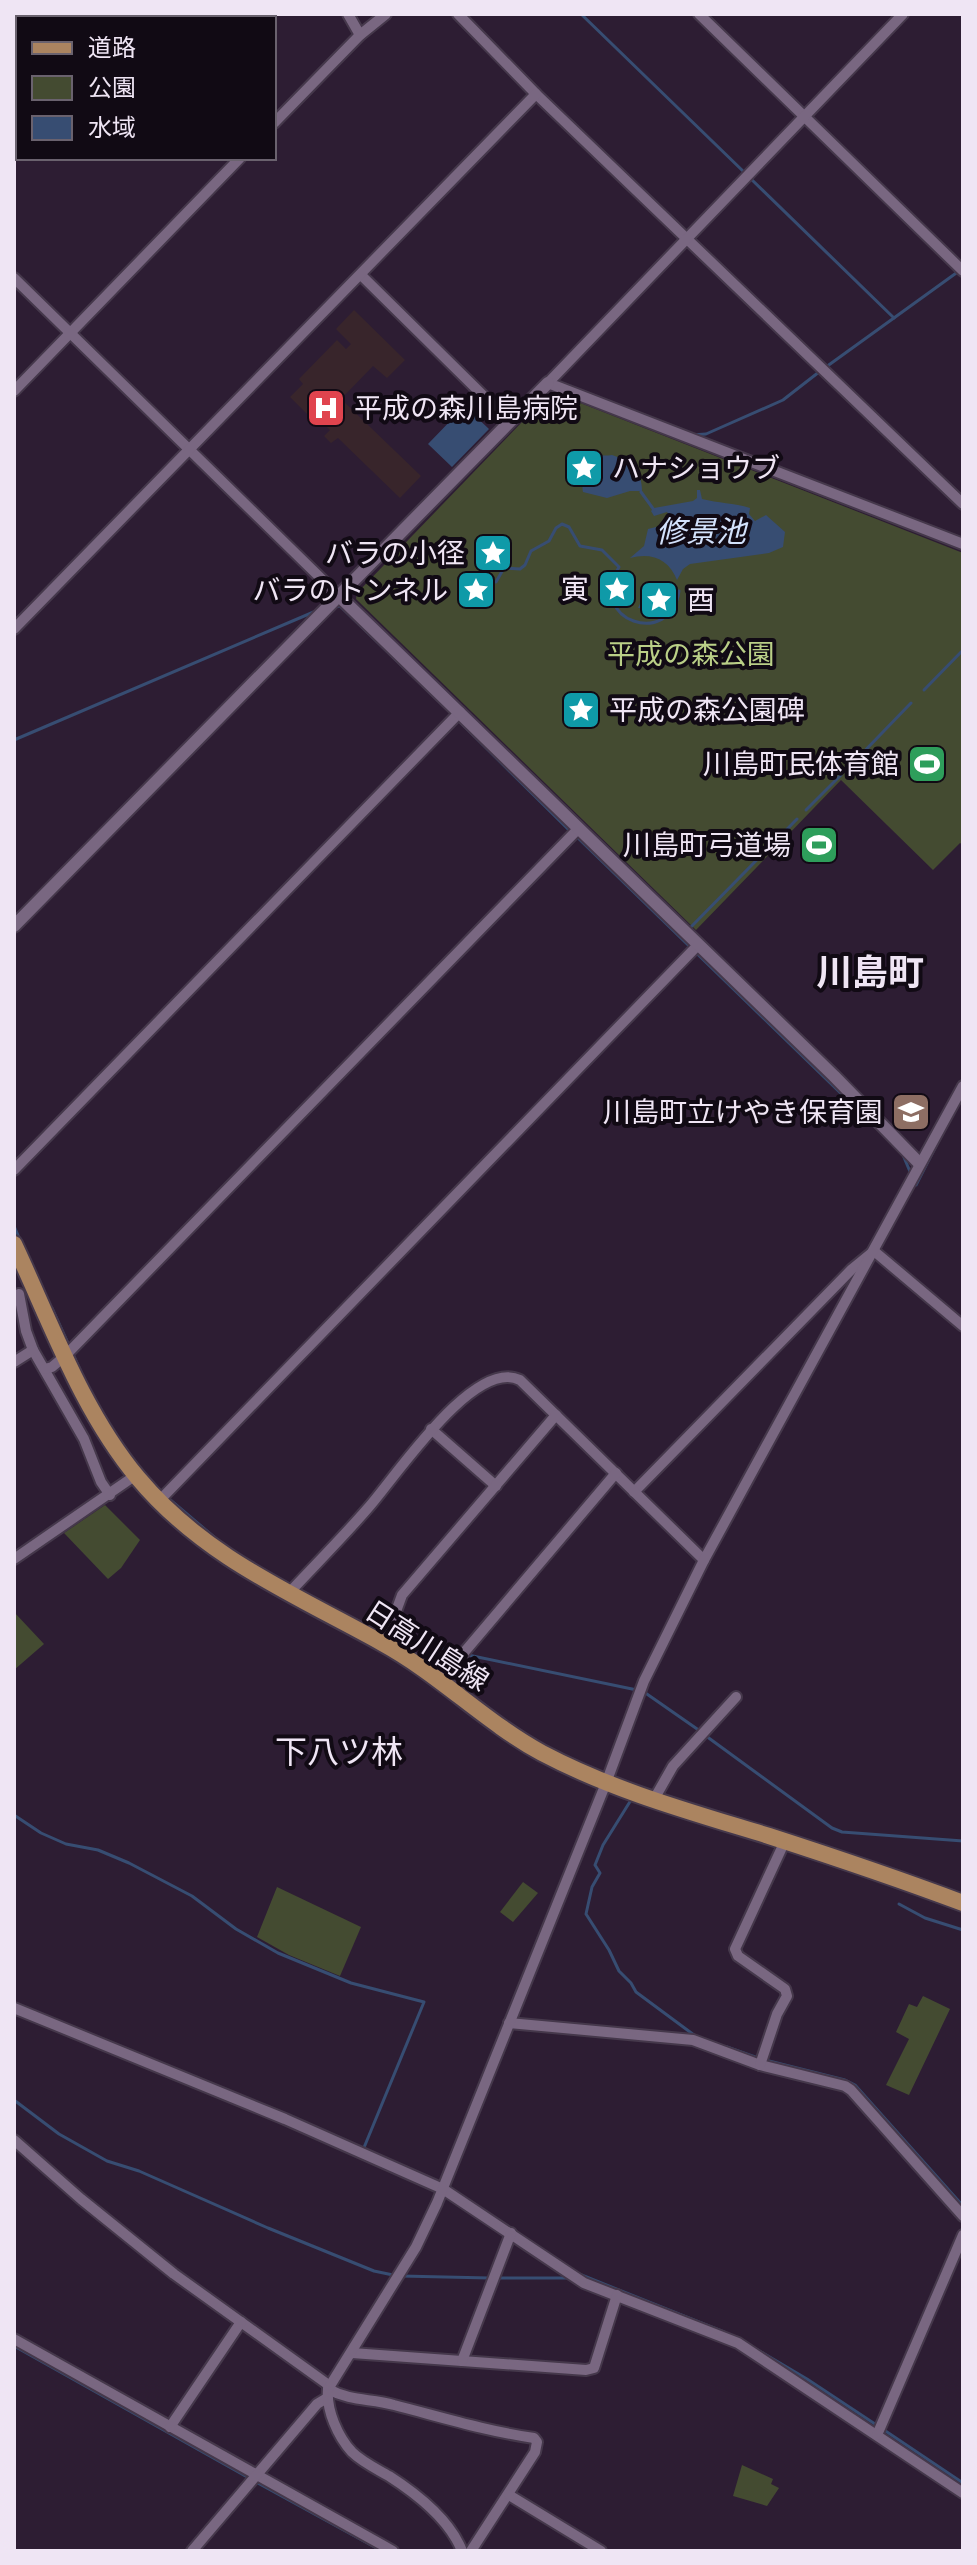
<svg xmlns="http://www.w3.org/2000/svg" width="977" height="2565" font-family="Helvetica,'Noto Sans JP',sans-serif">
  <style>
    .medical { fill: #38252b }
    .green { fill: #444b31 }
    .water { fill: #374d72 }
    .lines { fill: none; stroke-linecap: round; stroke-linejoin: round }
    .stream { stroke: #374d72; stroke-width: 3 }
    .minor-casing { stroke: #45384b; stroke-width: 14 }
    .tertiary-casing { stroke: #45384b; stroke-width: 16 }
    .primary-casing { stroke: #45384b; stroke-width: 20 }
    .minor { stroke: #796781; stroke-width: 10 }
    .tertiary { stroke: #796781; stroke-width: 12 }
    .primary { stroke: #ab8460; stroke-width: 16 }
    .labels { text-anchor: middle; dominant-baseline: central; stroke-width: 8; stroke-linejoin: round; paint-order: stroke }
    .poi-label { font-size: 28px; fill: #efe5f4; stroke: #110a14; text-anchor: end }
    .park-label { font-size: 28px; fill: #bacf87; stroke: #110a14 }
    .street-label { font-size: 28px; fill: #efe5f4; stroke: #110a14 }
    .water-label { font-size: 30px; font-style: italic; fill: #d3e2fc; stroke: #110a14 }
    .quarter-label { font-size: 32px; fill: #efe5f4; stroke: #110a14 }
    .district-label { font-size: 36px; font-weight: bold; fill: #efe5f4; stroke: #110a14 }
  </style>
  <rect width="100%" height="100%" fill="#2d1d33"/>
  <path class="medical" d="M354 310 405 360 387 378 373 366 341 399 421 476 400 498 338 438 331 443 324 436 330 430 318 419 315 422 290 397 303 384 299 379 337 340 346 349 351 344 336 329Z"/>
  <g class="green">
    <path d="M555 393 963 553V845L960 843 933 870 841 780 696 930 356 599 357 593 549 394Z"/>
    <path d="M809 827 836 853 828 862 801 836Z"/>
    <path d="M105 1505 140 1540 121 1568 108 1579 64 1533Z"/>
    <path d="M14 1612 44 1644 14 1670Z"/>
    <path d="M523 1882 538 1893 513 1922 500 1912Z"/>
    <path d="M277 1887 361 1927 340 1976 289 1955 257 1937Z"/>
    <path d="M923 1996 950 2009 909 2095 886 2085 909 2039 896 2032 909 2004 917 2007Z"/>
    <path d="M742 2465 773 2479 771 2484 779 2488 767 2506 733 2496Z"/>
  </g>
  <g class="water">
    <path d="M471 412 489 429 452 467 428 444 457 414 467 415Z"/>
    <path d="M612 455C631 461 642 470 642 491H630L607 498 583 492C581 482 586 460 598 456 602 455 607 456 612 455Z"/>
    <path d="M697 490H700L702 499C718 503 734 503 750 508L749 514 755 521 766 515 785 532 783 547 769 553 690 564 683 569 677 580C669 559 651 552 630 558L644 546 648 529 668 524 672 519 667 512 654 516 651 511 654 508 693 501 697 498Z"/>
    <path d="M665 590 658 605 648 609 638 608 642 599 651 597 655 591Z"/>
  </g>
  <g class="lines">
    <g class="stream">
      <path d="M581 14 745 173"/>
      <path d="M750 178 894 318"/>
      <path d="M826 367 959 271"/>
      <path d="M692 435 706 434 783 400 819 372"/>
      <path d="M641 492 654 510"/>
      <path d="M496 582 504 568 520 569 525 565 531 551 549 541 556 528 562 524 569 527 580 546 602 550 619 567C586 621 671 649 679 591"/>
      <path d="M335 607 340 606 452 714"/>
      <path d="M924 690 963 650"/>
      <path d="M457 719 571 832"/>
      <path d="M14 740 316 611"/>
      <path d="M851 765 911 703"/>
      <path d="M806 810 841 775"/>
      <path d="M577 837 893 1144"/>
      <path d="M688 930 797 819"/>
      <path d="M903 1155 911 1174"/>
      <path d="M914 1181 916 1185 941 1136"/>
      <path d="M14 1226 20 1240"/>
      <path d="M52 1308 87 1385"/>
      <path d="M168 1498 220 1542"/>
      <path d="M390 1636 461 1653"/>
      <path d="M468 1655 637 1690"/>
      <path d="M644 1692 700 1731"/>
      <path d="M706 1736 832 1828 842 1832 963 1841"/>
      <path d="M631 1800 603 1845 595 1865 600 1873 592 1887 586 1914 609 1950 619 1971 631 1983 636 1992 694 2035"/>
      <path d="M14 1815 41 1833 66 1844 98 1850 129 1863 192 1896 236 1929 278 1953 351 1983 424 2002 363 2150"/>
      <path d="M899 1904 925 1918 963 1930"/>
      <path d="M727 2047 758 2058"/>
      <path d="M765 2060 845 2080 855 2085 963 2206"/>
      <path d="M14 2100 59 2134 107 2161 139 2171 268 2228 374 2271 393 2275"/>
      <path d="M576 2275 579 2274 724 2332"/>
      <path d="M401 2276 489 2278"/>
      <path d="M497 2278H569"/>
      <path d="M14 2346 249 2478"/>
      <path d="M756 2349 807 2379 878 2426"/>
      <path d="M884 2430 963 2483"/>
      <path d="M256 2482 382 2551"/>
    </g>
    <g class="minor-casing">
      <g id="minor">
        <path d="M348 14 360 35"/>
        <path d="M458 14 536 94 963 504"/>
        <path d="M699 14 963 271"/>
        <path d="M903 14 548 383 963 544"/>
        <path d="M142 18 146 14"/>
        <path d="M274 123 360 35 386 14"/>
        <path d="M14 150 18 145"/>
        <path d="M361 275 510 422"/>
        <path d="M14 278 338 595"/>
        <path d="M14 391 240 158"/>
        <path d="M14 629 536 94"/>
        <path d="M14 1170 460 712"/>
        <path d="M19 1294 26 1331 33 1350 84 1439 101 1482 110 1495"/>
        <path d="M14 1362 33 1350"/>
        <path d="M45 1369 52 1367 65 1356 579 828"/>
        <path d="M431 1429 496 1486"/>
        <path d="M634 1492 852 1269 874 1251 963 1326"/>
        <path d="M159 1501 698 945"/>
        <path d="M14 1559 136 1475"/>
        <path d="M289 1593C315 1565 343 1537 368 1508 395 1478 474 1357 520 1380L704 1560"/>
        <path d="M384 1644 402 1595 556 1415"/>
        <path d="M439 1682 616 1473"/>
        <path d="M653 1801 673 1766 736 1697"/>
        <path d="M14 2008 285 2119 443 2189 584 2283 738 2343 963 2493"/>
        <path d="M509 2023 693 2040 760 2065 845 2086 851 2090 963 2216"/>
        <path d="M760 2065 777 2014 787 1996 785 1989 738 1956 735 1949 785 1841"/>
        <path d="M14 2140 81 2199 174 2274 330 2386"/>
        <path d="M14 2339 393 2551"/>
        <path d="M352 2353 586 2370 594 2368 617 2295"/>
        <path d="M462 2361 511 2233"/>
        <path d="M328 2389C352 2402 370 2398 394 2405 441 2417 486 2431 534 2438L537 2442 535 2452 471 2551"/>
        <path d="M170 2427 241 2322"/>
        <path d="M877 2435 963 2235"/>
        <path d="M509 2495 601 2551"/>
        <path d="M192 2551 317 2404 327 2398"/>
        <path d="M462 2551C450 2520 417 2494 389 2476 377 2469 362 2462 352 2452 338 2437 326 2410 328 2389L416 2247 437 2203 606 1783 644 1681 704 1560 963 1086"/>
      </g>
    </g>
    <g class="tertiary-casing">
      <g id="tertiary">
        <path d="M338 595 834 1076 919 1163"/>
        <path d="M14 926 548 383"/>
      </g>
    </g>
    <g class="primary-casing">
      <path id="primary" d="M14 1244C51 1323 82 1411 138 1478 205 1558 294 1594 382 1643 439 1674 485 1722 542 1753 614 1791 691 1812 769 1836 834 1857 899 1879 963 1903"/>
    </g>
    <use href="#minor" class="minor"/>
    <use href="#tertiary" class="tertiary"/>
    <use href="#primary" class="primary"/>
  </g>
  <defs>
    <g id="hospital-square" transform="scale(2)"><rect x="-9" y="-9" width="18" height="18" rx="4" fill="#e0444e" stroke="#110a14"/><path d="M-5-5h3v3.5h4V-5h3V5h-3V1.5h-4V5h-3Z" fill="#fff"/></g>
    <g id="sight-square" transform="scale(2)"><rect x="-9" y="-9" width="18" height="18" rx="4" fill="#0f9aa8" stroke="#110a14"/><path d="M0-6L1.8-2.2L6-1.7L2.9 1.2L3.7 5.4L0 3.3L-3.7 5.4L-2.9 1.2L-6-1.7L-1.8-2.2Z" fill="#fff"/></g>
    <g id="stadium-square" transform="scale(2)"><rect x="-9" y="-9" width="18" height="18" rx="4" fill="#2e9e5b" stroke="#110a14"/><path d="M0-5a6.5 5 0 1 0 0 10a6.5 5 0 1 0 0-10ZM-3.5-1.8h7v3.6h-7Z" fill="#fff"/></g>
    <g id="school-square" transform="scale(2)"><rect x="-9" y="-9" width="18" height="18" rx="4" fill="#8d6e63" stroke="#110a14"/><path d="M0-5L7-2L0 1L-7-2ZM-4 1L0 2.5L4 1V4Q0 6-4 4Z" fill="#fff"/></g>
  </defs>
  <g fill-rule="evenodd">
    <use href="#hospital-square" x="326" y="408"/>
    <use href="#sight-square" x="584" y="468"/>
    <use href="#sight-square" x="493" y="553"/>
    <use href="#sight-square" x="617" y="589"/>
    <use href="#sight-square" x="476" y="590"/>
    <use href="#sight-square" x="659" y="600"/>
    <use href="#sight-square" x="581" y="710"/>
    <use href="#stadium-square" x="927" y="764"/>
    <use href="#stadium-square" x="819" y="845"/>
    <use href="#school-square" x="911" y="1112"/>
  </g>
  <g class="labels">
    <g class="poi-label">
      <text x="354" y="408" text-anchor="start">平成の森川島病院</text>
      <text x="612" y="468" text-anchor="start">ハナショウブ</text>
      <text x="465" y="553">バラの小径</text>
      <text x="589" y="589">寅</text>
      <text x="448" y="590">バラのトンネル</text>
      <text x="687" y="600" text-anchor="start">酉</text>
      <text x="609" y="710" text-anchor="start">平成の森公園碑</text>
      <text x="899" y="764">川島町民体育館</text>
      <text x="791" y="845">川島町弓道場</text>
      <text x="883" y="1112">川島町立けやき保育園</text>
    </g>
    <g class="park-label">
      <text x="691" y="654">平成の森公園</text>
    </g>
    <g class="street-label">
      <text transform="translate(427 1646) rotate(33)">日高川島線</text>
    </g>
    <g class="water-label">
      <text x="701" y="531">修景池</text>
    </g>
    <g class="quarter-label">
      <text x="339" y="1752">下八ツ林</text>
    </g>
    <g class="district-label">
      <text x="870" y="972">川島町</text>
    </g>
  </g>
  <rect width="977" height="2565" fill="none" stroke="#efe5f4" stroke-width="32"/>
  <rect x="16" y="16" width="260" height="144" fill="#110a14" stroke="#6a626e" stroke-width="2"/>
  <rect x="32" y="42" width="40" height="12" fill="#ab8460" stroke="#6a626e" stroke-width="2"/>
  <text x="88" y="56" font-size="24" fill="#efe5f4">道路</text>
  <rect x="32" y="76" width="40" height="24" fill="#444b31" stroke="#6a626e" stroke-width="2"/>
  <text x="88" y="96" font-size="24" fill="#efe5f4">公園</text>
  <rect x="32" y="116" width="40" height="24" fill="#374d72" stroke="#6a626e" stroke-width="2"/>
  <text x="88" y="136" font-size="24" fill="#efe5f4">水域</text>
</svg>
